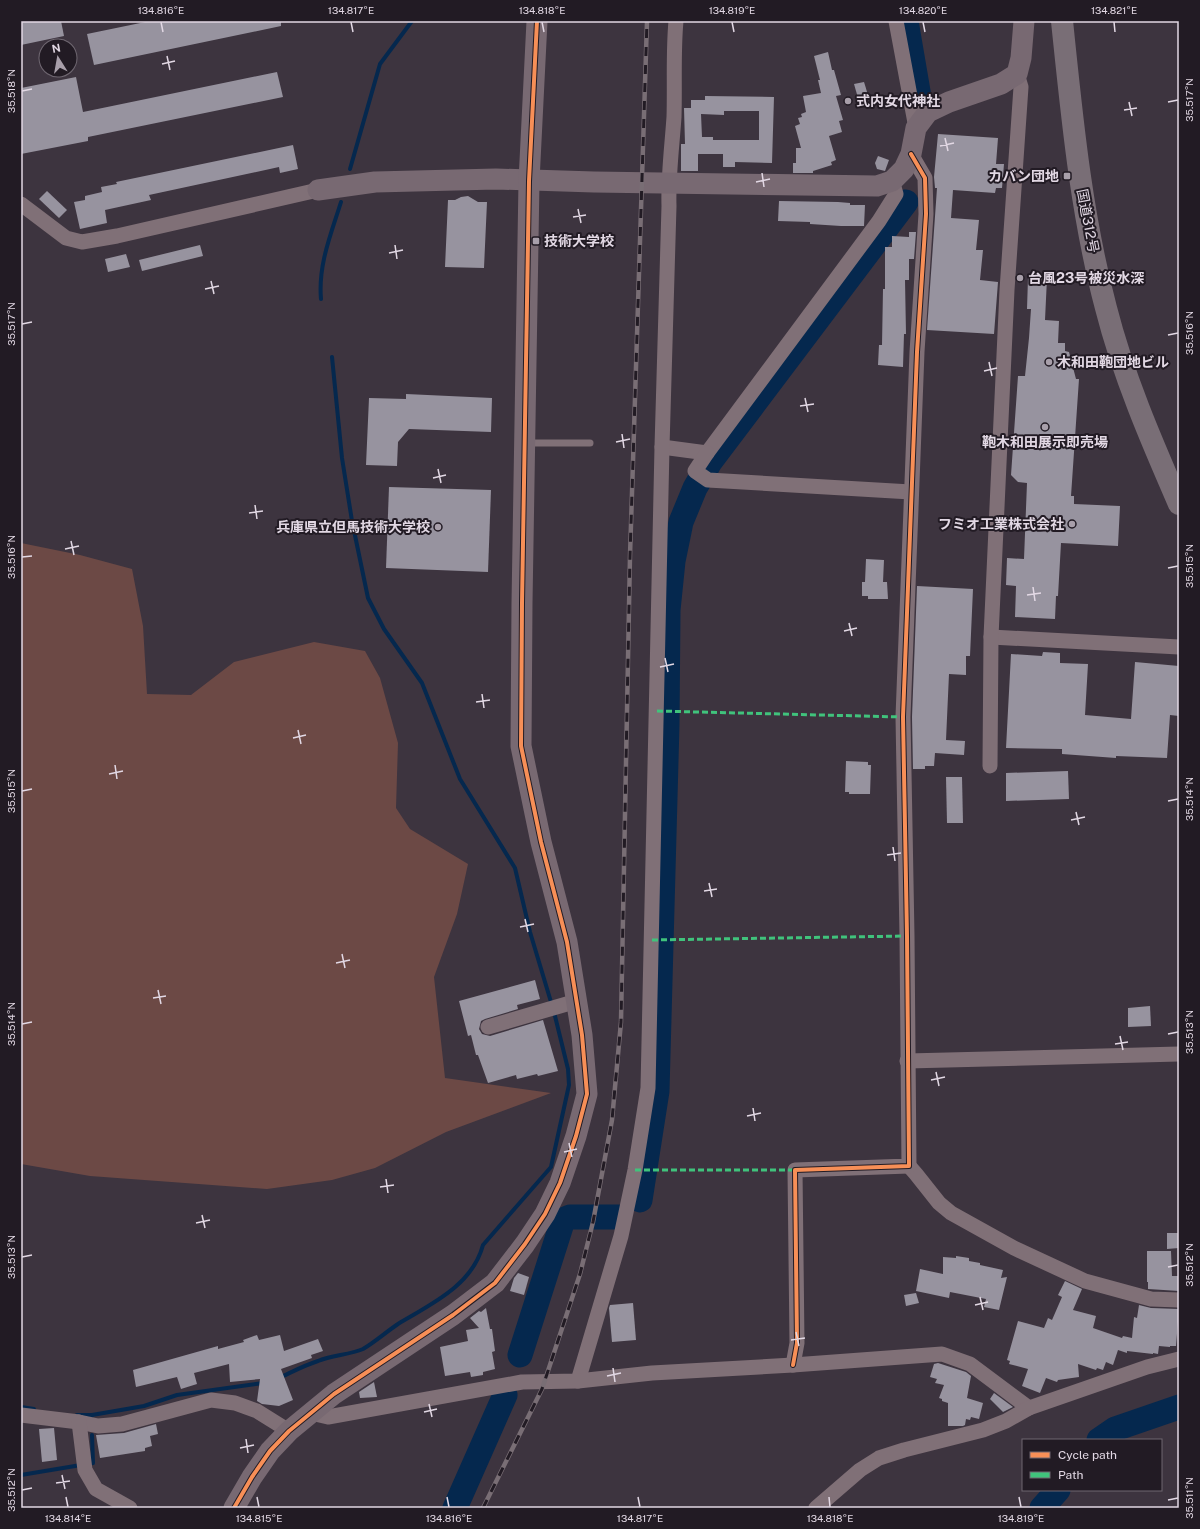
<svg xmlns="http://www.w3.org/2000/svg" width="1200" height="1529" font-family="'Public Sans','Noto Sans JP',sans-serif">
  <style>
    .green { fill: #6c4945 }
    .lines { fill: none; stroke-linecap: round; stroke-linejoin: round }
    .stream { stroke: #05284e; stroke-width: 4 }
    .river { stroke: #05284e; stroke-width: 25 }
    .building { fill: #97939f; fill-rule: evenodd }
    .lane { stroke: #807077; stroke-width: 7 }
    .street { stroke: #807077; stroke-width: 15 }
    .secondary { stroke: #786972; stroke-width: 21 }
    .highway { stroke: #796e76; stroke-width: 22 }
    .rail-casing { stroke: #796e75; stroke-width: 4.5 }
    .rail { stroke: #221b24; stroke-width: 3; stroke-dasharray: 9; stroke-linecap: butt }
    .quiet { stroke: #40c37c; stroke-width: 3; stroke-dasharray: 6 3; stroke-linecap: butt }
    .cycleway-casing { stroke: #221b24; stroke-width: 6 }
    .cycleway { stroke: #f78f57; stroke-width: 4 }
    .ticks { fill: none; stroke: #e2d8e4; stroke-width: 1.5 }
    .poi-dot { fill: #a89faa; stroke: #221b24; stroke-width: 1.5 }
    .labels { text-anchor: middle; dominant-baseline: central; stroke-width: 4; stroke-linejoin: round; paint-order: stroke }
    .poi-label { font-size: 14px; font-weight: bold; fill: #e2d8e4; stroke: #221b24; text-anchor: start }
    .street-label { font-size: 14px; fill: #e2d8e4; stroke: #221b24 }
    .neatline { fill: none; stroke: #e2d8e4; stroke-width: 1.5 }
    .ticks-label { font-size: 10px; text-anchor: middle; fill: #e2d8e4 }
  </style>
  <rect width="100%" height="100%" fill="#3d343f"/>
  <path class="green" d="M21 543 80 555 132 569 143 626 147 694 191 695 234 662 314 642 365 651 380 678 398 743 396 808 410 829 468 864 457 914 434 977 445 1078 551 1093 446 1132 375 1168 332 1180 267 1189 90 1176 21 1164Z"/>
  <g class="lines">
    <g class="stream">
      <path d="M350 169 380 64 412 21"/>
      <path d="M321 299C318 265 331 234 341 202"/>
      <path d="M279 1378C292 1372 305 1365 318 1361 332 1355 349 1355 363 1349 375 1342 386 1332 398 1324 431 1304 472 1286 483 1245L551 1167 569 1085 568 1069 554 1012 530 932 515 868 460 779 422 683 384 629 368 598 352 521 342 458 332 357"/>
      <path d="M21 1407 34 1409"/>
      <path d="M77 1415H92"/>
      <path d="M90 1418 92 1415 144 1406 177 1395 263 1383"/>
      <path d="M21 1475 93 1463 92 1435"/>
    </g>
    <g class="river">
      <path d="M906 21 919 97"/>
      <path d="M640 1200 657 1091 667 724 668 610 673 561 681 522 695 488 710 462 906 202"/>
      <path d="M520 1355 563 1220 570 1217H618"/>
      <path d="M1099 1440 1115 1429 1179 1407"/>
      <path d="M455 1508 505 1395"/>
      <path d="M1042 1508 1058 1490"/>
    </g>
  </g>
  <g class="building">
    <path d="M21 21H61L64 36 21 45Z"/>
    <path d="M150 21H281V26L94 65 87 34Z"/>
    <path d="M828 52 832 70H834L841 95 836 96 843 120 839 121 842 132 829 136 836 160 831 162 832 165 813 171V173H793V163H796V148H801L795 126 800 124 798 118 802 117 801 114 806 112 803 96 821 93 818 80H820L814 56Z"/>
    <path d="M277 72 283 97 88 137V141L21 154V88L76 77 83 112Z"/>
    <path d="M864 82 868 95 858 98 854 84Z"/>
    <path d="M705 96 774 97 772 163 735 162V167H723V154H698V171H681V144H685L684 108H691V100H705ZM724 111H759V140H713V137H702L701 114 724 115Z"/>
    <path d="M938 134 998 138 996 164H1004L1002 188H996L995 193 953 190 951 218 979 220 976 250H983L980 280 998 282 994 334 927 330 937 188H935L934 177Z"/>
    <path d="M293 145 298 169 280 173 279 167 149 195 151 200 105 210 107 223 80 229 74 202 85 200V196L102 192 101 187 117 184 116 182Z"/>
    <path d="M878 156 889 160 885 171 877 169 875 163Z"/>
    <path d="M47 191 67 210 59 218 39 199Z"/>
    <path d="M468 196 478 202H487L484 268 445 267 448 200H455L461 197Z"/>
    <path d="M779 201 838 202 850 203V205H865L864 226H841L810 224V222L778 221Z"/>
    <path d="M909 232H916L914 259H909V280H905L906 334H904L903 367 878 365 879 345H882L883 289H885V247H892V236L909 237Z"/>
    <path d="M200 245 203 256 142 271 139 260Z"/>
    <path d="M126 254 130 267 108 272 105 259Z"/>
    <path d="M1028 278H1047L1045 320 1059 321 1058 343H1065V351L1069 352 1076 379H1079L1071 496H1074V504L1120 506 1118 546 1061 543 1058 596H1056L1055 619 1015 617 1016 586 1006 585 1007 558 1024 559 1027 483 1018 482 1011 475 1018 376H1025L1029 338 1031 309H1027Z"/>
    <path d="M406 394 492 398 491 432 409 429 398 442 397 466 366 465 369 398 406 399Z"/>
    <path d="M389 487 491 490 488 572 386 568Z"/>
    <path d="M866 559 884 560 883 582H887L888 599H868V596H862V582H865Z"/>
    <path d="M917 586 973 589 970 656H966V675L949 674 946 740 965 741 964 755 935 753 934 766H925V769H913L912 717Z"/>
    <path d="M1043 652 1060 653V663L1088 664 1085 715 1131 719 1135 662 1179 666V716L1170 715 1167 758 1116 756V758L1062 754V749L1006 748 1011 654 1042 656Z"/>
    <path d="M846 761 868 762V765H871L870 794H849V792H845Z"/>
    <path d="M1068 771 1069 799 1006 801V773Z"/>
    <path d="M946 777H962L963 823H947Z"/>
    <path d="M535 980 540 999 517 1005 518 1009 485 1019 481 1021 479 1029 482 1034 490 1036 543 1020 558 1071 538 1076 537 1074 517 1079 516 1075 488 1083 478 1055H476L471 1035 468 1036 459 1001Z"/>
    <path d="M1150 1006 1151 1026 1128 1027V1008Z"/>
    <path d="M1167 1233H1179V1248L1167 1249Z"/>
    <path d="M1147 1251H1171L1172 1276H1179V1291L1148 1289V1282H1147Z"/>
    <path d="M956 1256 969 1258V1261L980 1263V1265L1003 1270 1001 1278 1007 1277 999 1310 984 1307 986 1299 950 1292 949 1298 916 1291 920 1269 943 1274V1257L956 1258Z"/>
    <path d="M518 1273 529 1277 524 1295 510 1291 514 1278Z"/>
    <path d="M1065 1281 1082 1289 1073 1310 1096 1316 1093 1328 1122 1338 1123 1336 1132 1338 1134 1317 1137 1318 1139 1305 1151 1308 1179 1309 1176 1346H1170V1347L1159 1346 1158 1354 1153 1353V1354L1127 1351V1353L1118 1350 1113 1365 1106 1362 1103 1370 1097 1368 1096 1370 1078 1364 1079 1377 1058 1380 1057 1382 1046 1378 1040 1393 1022 1386 1028 1369 1009 1364 1010 1361 1007 1360 1018 1321 1044 1328 1048 1318 1052 1320 1062 1297 1058 1295Z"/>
    <path d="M916 1293 919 1303 906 1306 904 1295Z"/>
    <path d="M633 1303 636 1340 612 1342 609 1308 610 1305Z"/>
    <path d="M486 1308 490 1329H492L495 1351 492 1352 495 1369 483 1372V1375L471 1377 470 1372 445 1376 440 1347 468 1341 466 1330 479 1328 470 1318 479 1311 481 1312Z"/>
    <path d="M257 1335 259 1340 280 1335 284 1351 318 1339 323 1351 311 1355 312 1358 281 1369 293 1400 279 1406 262 1404 257 1401 260 1379 230 1382 229 1364 194 1373 197 1384 181 1389 177 1377 136 1387 133 1370 218 1346V1349L244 1342 243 1340Z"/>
    <path d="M938 1363 966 1372 971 1376 967 1398 983 1403 979 1419 971 1417 970 1420 966 1419 965 1425 963 1426H948V1403L942 1401V1399L939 1398 944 1385 935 1383 937 1379 930 1377 934 1364Z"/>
    <path d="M374 1382 377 1397 360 1398 359 1392Z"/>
    <path d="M994 1393 1013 1407 1003 1412 990 1399Z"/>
    <path d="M156 1424 158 1434 150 1436 152 1446 145 1448V1451L100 1458 96 1435 124 1433Z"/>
    <path d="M54 1428 57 1460 42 1462 39 1429Z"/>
  </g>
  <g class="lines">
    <path class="lane" d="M527 443H590"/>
    <g class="street">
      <path d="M896 21 916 128"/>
      <path d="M21 204 66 238 82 242 117 236 318 190"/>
      <path d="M662 447 707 453 879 221 896 194 892 181"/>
      <path d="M707 453 695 471 708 480 911 492"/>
      <path d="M991 637 1179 647"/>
      <path d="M990 766 991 637 1007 290 1021 87 1017 74"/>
      <path d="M488 1027 577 1001"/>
      <path d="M907 1061 1179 1054"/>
      <path d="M909 1166 916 1174 939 1203 951 1213 1014 1248 1085 1281 1151 1299 1179 1300"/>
      <path d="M793 1365 797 1343 795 1170 909 1166 907 936 903 717 917 352 926 214 925 178 911 154"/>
      <path d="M578 1381 621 1236 635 1170 648 1088 662 447 669 206C668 176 672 147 674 117 675 85 673 53 676 21"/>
      <path d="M311 1413 328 1417 522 1382 578 1381 652 1373 793 1365 942 1354 970 1364 1029 1408"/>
      <path d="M21 1415 79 1422 98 1426 122 1424 211 1400 235 1403 257 1411 289 1431"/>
      <path d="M79 1422 85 1470 96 1489 130 1508"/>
      <path d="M816 1508 860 1470 879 1458 904 1450 983 1430 1006 1421 1029 1408 1147 1367 1179 1359"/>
    </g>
    <g class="secondary">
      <path d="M318 190 375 182 496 179 594 182 877 186 892 181 904 169 911 154 916 128 928 112 949 102 1001 84 1017 74 1021 58 1024 21"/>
      <path d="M234 1508 252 1477 270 1451 289 1431 334 1394 453 1315 495 1283 525 1244 545 1214 560 1183 576 1136 587 1094 582 1035 567 942 541 842 521 746 522 603 529 181 537 21"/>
    </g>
    <path class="highway" d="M1062 21C1072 117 1081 214 1106 308 1123 375 1151 440 1179 504"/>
    <g class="rail-casing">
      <path id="rail" d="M483 1508 542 1389 546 1377 580 1274 593 1222 612 1120 621 1022 630 556 647 21"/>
    </g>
    <use href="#rail" class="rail"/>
    <g class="quiet">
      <path d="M657 711 903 717"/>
      <path d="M652 940 907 936"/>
      <path d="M635 1170H795"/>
    </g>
    <g class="cycleway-casing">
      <g id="cycleway">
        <path d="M793 1365 797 1343 795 1170 909 1166 907 936 903 717 917 352 926 214 925 178 911 154"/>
        <path d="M234 1508 252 1477 270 1451 289 1431 334 1394 453 1315 495 1283 525 1244 545 1214 560 1183 576 1136 587 1094 582 1035 567 942 541 842 521 746 522 603 529 181 537 21"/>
      </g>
    </g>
    <use href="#cycleway" class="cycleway"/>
  </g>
  <path class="ticks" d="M161 22 163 32M351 22 353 32M542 22 544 32M732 22 734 32M923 22 925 32M1114 22 1115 32M167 56 170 70M162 64 175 61M22 91 32 89M1129 102 1132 116M1168 102 1178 100M1124 110 1137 108M945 138 948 151M940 146 954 143M762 173 764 187M756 182 770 179M578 209 581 223M573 217 586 215M395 245 397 259M389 253 403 250M211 281 214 294M205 289 219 286M22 324 32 322M1168 335 1178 333M989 362 992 376M984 371 997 368M805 398 808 412M800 406 814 404M622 434 624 448M616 442 630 439M438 469 441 483M433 478 446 475M255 505 257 519M249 513 263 511M71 541 74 555M65 549 79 546M22 557 32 556M1168 568 1178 566M1033 587 1035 601M1027 595 1041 593M849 623 852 636M844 631 857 628M665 658 668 672M660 667 674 664M482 694 484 708M476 702 490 700M298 730 301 744M293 738 306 735M115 765 117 779M109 774 123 771M22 791 32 789M1168 801 1178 799M1076 812 1079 825M1071 820 1085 817M893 847 895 861M887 855 901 853M709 883 712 897M704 891 717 889M525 919 528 932M520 927 534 924M342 954 345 968M336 963 350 960M158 990 161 1004M153 998 166 996M22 1024 32 1022M1168 1034 1178 1032M1120 1036 1123 1050M1115 1044 1128 1042M936 1072 939 1086M931 1080 945 1077M753 1108 755 1121M747 1116 761 1113M569 1143 572 1157M564 1152 577 1149M386 1179 388 1193M380 1187 394 1185M202 1215 205 1228M196 1223 210 1220M22 1257 32 1255M1168 1267 1178 1265M980 1297 983 1310M975 1305 988 1302M796 1332 799 1346M791 1340 805 1338M613 1368 615 1382M607 1376 621 1373M429 1404 432 1417M424 1412 437 1409M246 1439 248 1453M240 1448 254 1445M62 1475 65 1489M56 1483 70 1481M22 1490 32 1488M66 1497 68 1507M257 1497 259 1507M447 1497 449 1507M638 1497 640 1507M829 1497 830 1507M1019 1497 1021 1507M1168 1500 1178 1498"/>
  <g class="poi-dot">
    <circle cx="848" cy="101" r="4"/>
    <rect x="1063" y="172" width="8" height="8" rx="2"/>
    <rect x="532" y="237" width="8" height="8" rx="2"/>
    <circle cx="1020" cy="278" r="4"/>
    <circle cx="1049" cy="362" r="4"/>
    <circle cx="1045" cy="427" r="4"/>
    <circle cx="1072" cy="524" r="4"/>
    <circle cx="438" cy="527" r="4"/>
  </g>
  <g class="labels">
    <g class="poi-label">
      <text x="856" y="101">式内女代神社</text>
      <text x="1059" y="176" text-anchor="end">カバン団地</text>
      <text x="544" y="241">技術大学校</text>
      <text x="1028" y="278">台風23号被災水深</text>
      <text x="1057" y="362">木和田鞄団地ビル</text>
      <text x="1045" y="442" text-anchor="middle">鞄木和田展示即売場</text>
      <text x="1064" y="524" text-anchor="end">フミオ工業株式会社</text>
      <text x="430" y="527" text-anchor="end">兵庫県立但馬技術大学校</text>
    </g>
    <g class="street-label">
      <text transform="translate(1088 221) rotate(79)">国道312号</text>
    </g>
  </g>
  <rect width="1200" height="1529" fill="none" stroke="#221b24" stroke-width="44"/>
  <rect x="1022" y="1439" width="140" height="52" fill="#221b24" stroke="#6f6771"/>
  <rect x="1030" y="1452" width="20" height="6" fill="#f78f57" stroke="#6f6771"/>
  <text x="1058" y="1459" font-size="12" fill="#e2d8e4">Cycle path</text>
  <rect x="1030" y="1472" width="20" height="6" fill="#40c37c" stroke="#6f6771"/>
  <text x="1058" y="1479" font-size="12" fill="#e2d8e4">Path</text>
  <g transform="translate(58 58) rotate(349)"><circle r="19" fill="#221b24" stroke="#6f6771"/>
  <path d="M0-3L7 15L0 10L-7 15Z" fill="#a89faa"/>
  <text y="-6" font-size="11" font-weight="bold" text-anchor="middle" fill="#e2d8e4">N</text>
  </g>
  <rect x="22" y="22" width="1156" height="1485" class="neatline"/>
  <g class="ticks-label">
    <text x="161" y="14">134.816°E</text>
    <text x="351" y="14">134.817°E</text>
    <text x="542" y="14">134.818°E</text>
    <text x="732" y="14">134.819°E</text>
    <text x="923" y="14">134.820°E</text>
    <text x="1114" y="14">134.821°E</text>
    <text transform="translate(11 91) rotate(-90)" y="4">35.518°N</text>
    <text transform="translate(1189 100) rotate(-90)" y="4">35.517°N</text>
    <text transform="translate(11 324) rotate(-90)" y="4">35.517°N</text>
    <text transform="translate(1189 333) rotate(-90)" y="4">35.516°N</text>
    <text transform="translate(11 557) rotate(-90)" y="4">35.516°N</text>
    <text transform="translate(1189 566) rotate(-90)" y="4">35.515°N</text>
    <text transform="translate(11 791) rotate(-90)" y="4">35.515°N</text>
    <text transform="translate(1189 799) rotate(-90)" y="4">35.514°N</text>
    <text transform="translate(11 1024) rotate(-90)" y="4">35.514°N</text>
    <text transform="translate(1189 1032) rotate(-90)" y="4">35.513°N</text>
    <text transform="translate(11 1257) rotate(-90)" y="4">35.513°N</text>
    <text transform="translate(1189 1265) rotate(-90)" y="4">35.512°N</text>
    <text transform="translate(11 1490) rotate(-90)" y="4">35.512°N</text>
    <text transform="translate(1189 1498) rotate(-90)" y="4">35.511°N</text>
    <text x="68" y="1522">134.814°E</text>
    <text x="259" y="1522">134.815°E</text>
    <text x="449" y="1522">134.816°E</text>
    <text x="640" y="1522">134.817°E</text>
    <text x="830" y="1522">134.818°E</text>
    <text x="1021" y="1522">134.819°E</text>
  </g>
</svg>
